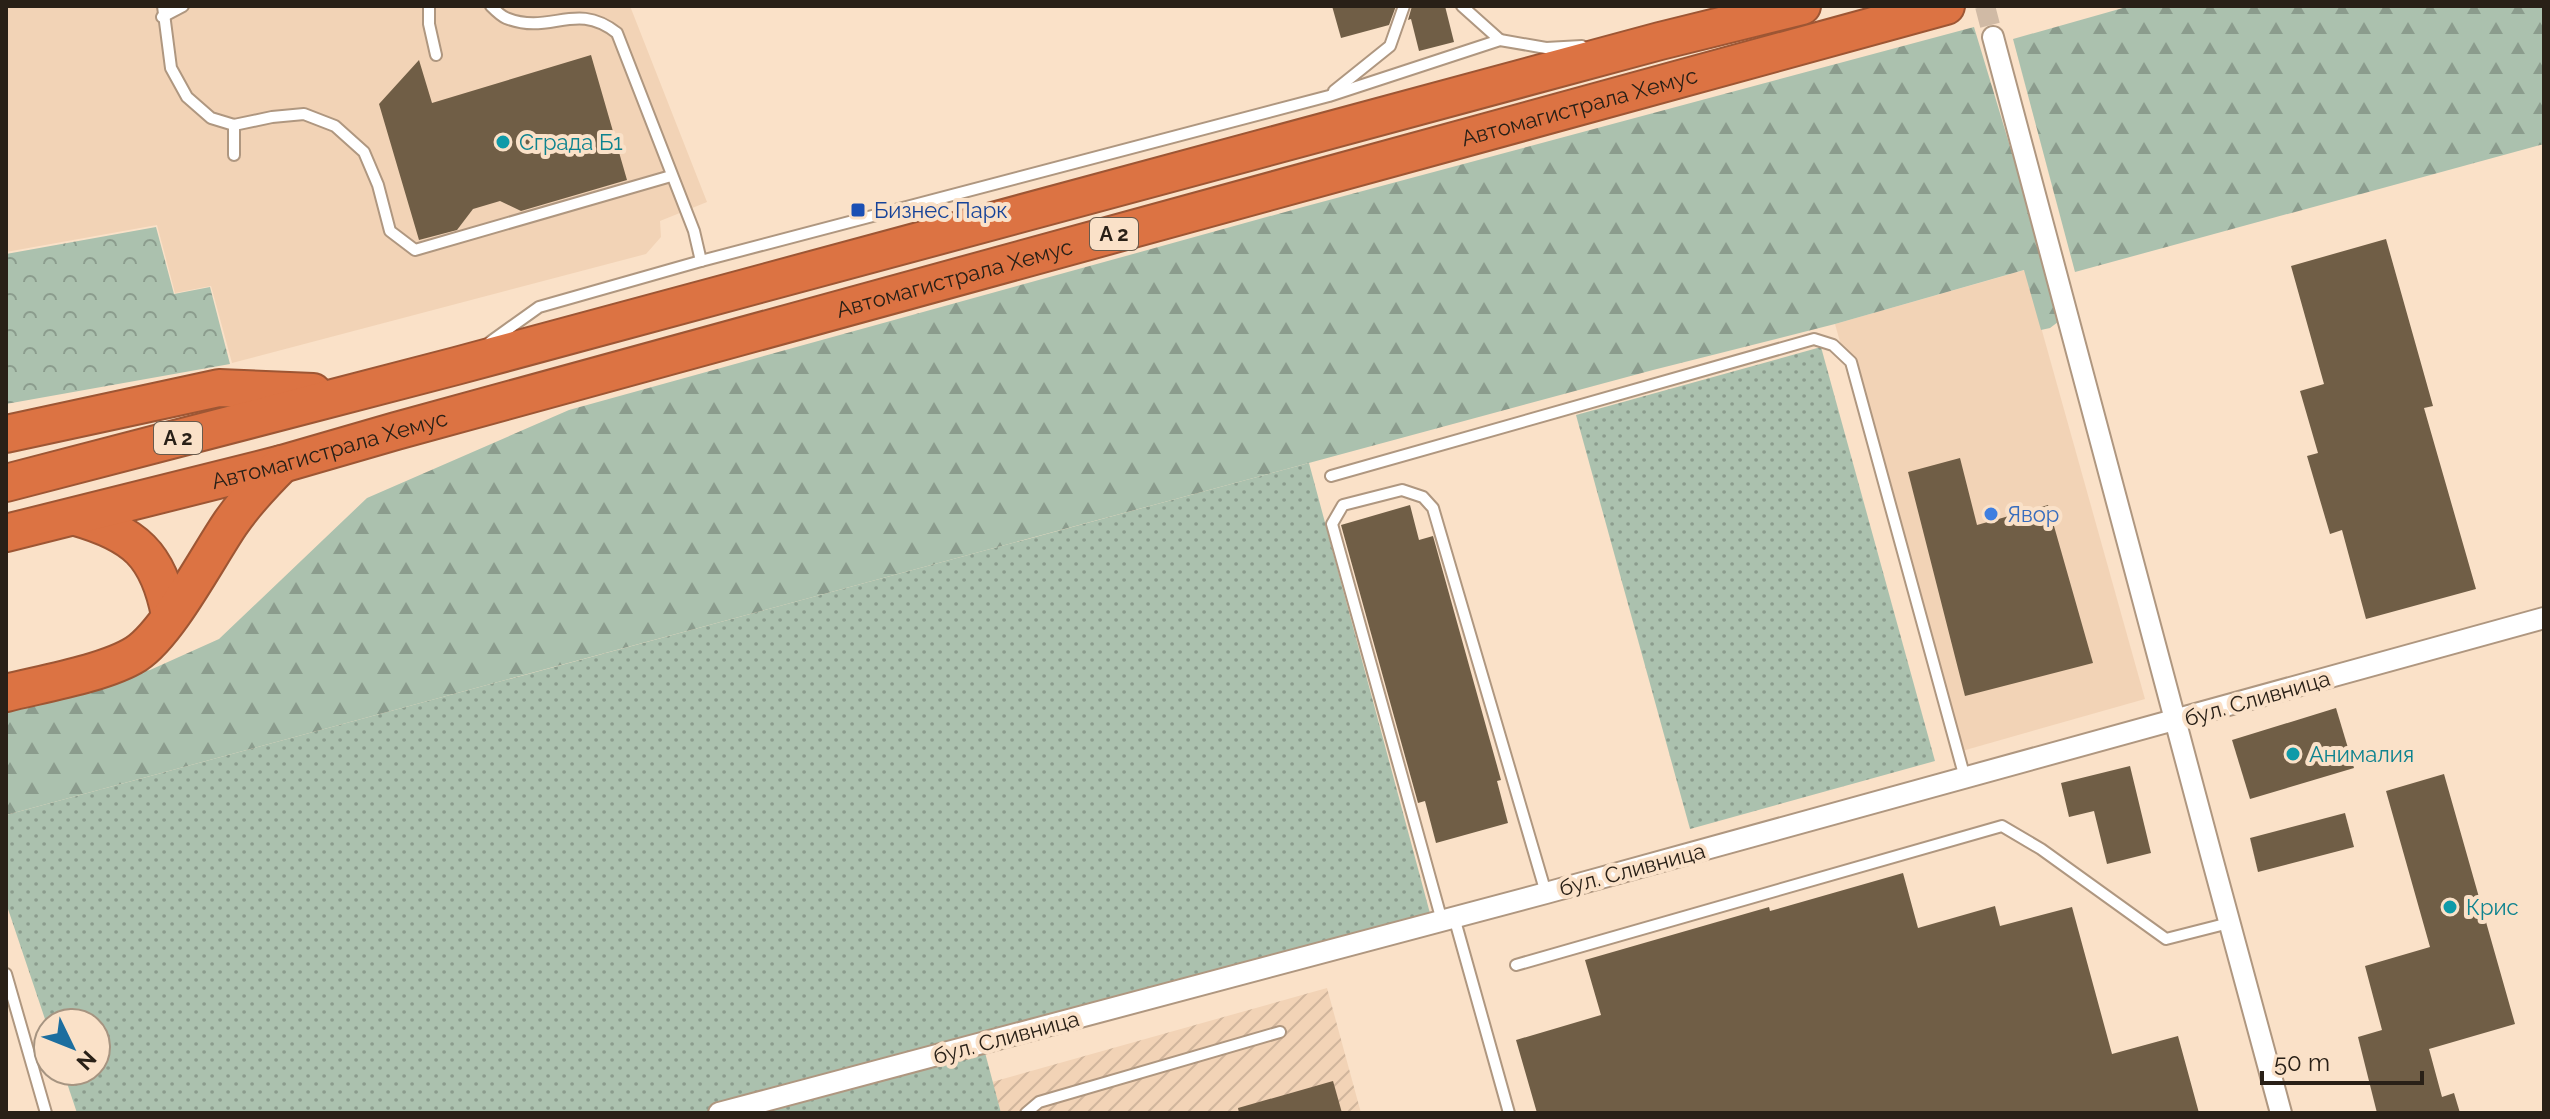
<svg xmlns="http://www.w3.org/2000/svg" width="2550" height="1119" font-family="Raleway,sans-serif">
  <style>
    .built { fill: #f2d3b6 }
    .industrial { fill: url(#industrial-furrows) }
    .grass { fill: url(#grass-dots) }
    .forest { fill: url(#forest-firs) }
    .park { fill: url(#park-crowns) }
    .building { fill: #705e46 }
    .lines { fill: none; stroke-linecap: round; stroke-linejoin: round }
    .minor-tunnel { stroke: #d0baa5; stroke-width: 20; stroke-dasharray: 20 10; stroke-linecap: butt }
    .service-casing { stroke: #af9780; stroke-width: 14 }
    .minor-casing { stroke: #af9780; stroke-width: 24 }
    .motorway-casing { stroke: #9d5634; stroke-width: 40 }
    .service { stroke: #fff; stroke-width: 10 }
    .minor { stroke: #fff; stroke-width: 20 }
    .motorway { stroke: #dc7343; stroke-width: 36 }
    .culture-dot { fill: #0f9aa8; stroke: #fae1c8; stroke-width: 3 }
    .transit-dot { fill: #1a4fb4; stroke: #fae1c8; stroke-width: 3 }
    .shop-dot { fill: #3f7fe0; stroke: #fae1c8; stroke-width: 3 }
    .labels { text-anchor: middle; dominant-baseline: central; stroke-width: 8; stroke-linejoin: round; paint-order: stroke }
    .shield { fill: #fae1c8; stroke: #685a4c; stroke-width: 2 }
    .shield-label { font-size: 20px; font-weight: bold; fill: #292017 }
    .street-label { font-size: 22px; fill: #292017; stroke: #fae1c8 }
    .culture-label { font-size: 22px; fill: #0d838f; stroke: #fae1c8; text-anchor: start }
    .transit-label { font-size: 22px; fill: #164399; stroke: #fae1c8; text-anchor: start }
    .shop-label { font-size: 22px; fill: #366cbe; stroke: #fae1c8; text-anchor: start }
  </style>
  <defs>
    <pattern id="industrial-furrows" width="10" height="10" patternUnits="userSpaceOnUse" patternTransform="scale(2)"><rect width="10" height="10" fill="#f2d3b6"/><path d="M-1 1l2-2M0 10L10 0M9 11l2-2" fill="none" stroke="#d0b59c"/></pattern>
    <pattern id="grass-dots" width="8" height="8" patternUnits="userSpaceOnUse" patternTransform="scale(2)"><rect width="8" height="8" fill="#abc1ae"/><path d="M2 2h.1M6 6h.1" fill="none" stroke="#8b9c8d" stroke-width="1.8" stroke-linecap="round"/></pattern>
    <pattern id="forest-firs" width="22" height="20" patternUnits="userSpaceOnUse" patternTransform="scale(2)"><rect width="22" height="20" fill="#abc1ae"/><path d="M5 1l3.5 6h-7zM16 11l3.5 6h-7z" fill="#8b9c8d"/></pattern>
    <pattern id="park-crowns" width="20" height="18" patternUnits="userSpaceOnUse" patternTransform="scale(2)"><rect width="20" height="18" fill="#abc1ae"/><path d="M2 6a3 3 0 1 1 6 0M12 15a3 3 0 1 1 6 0" fill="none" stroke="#8b9c8d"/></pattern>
  </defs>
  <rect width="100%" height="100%" fill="#fae1c8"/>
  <g class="built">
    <path d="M6 6H630L707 202 660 221 661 237 646 254 232 363 211 286 175 293 157 225 6 252Z"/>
    <path d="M2025 270 2145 699 1955 753 1835 324Z"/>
  </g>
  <path class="industrial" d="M1327 988 1361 1113H1001L992 1082Z"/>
  <g class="grass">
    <path d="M1821 347 1935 761 1690 829 1576 415Z"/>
    <path d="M1309 463 1431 917 983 1045 1001 1113H77L63 1071H96V1023H48V1028L6 903V815Z"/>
  </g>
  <g class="forest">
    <path d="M2130 6H2544V144L2075 272 2013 39Z"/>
    <path d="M1974 27 2062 319 2050 328 2041 330 2024 270 1835 324 1653 370 6 815V708L73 687 150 670 219 639 367 498 569 410 1303 207Z"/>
  </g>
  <path class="park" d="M156 227 174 294 210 287 230 364 6 404V254Z"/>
  <g class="building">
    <path d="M1332 6H1396L1389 25 1341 38Z"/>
    <path d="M1412 6H1445L1454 42 1419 51 1411 19 1408 20Z"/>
    <path d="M591 55 627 180 521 211 500 201 473 209 457 230 419 240 379 104 419 60 432 103Z"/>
    <path d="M2386 239 2433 406 2424 408 2476 589 2366 619 2342 530 2330 534 2307 456 2318 453 2300 391 2324 384 2291 266Z"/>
    <path d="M1960 458 1977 525 2048 505 2093 663 1965 696 1908 472Z"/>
    <path d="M1410 505 1419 540 1433 536 1501 780 1497 781 1508 823 1436 843 1425 801 1418 803 1341 525Z"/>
    <path d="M2336 708 2354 768 2250 799 2232 740Z"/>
    <path d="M2130 766 2151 853 2107 864 2094 811 2069 817 2061 783Z"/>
    <path d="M2444 774 2515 1024 2429 1049 2442 1097 2454 1093 2460 1113H2377L2358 1037 2382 1030 2365 966 2430 947 2386 791Z"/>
    <path d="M2345 813 2354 847 2258 872 2250 838Z"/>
    <path d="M1903 873 1918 928 1995 906 2000 926 2072 907 2112 1054 2178 1036 2199 1113H1537L1516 1040 1601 1015 1585 960 1769 907 1770 911Z"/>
    <path d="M1333 1081 1342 1113H1239L1238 1108Z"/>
  </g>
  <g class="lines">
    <path class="minor-tunnel" d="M1985 6 1993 37"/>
    <g class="service-casing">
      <g id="service">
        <path d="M163 6 171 68 187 97 211 118 234 125 272 117 304 114 335 126 364 152 378 185 390 231 415 250 671 176"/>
        <path d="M429 6V24L436 55"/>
        <path d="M491 6C495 10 501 16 506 18 551 36 575 0 617 33L694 231 701 261"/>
        <path d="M1462 6 1500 40"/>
        <path d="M162 17 183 6"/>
        <path d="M1334 91 1390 46 1404 6"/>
        <path d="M234 155V125"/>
        <path d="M490 342 539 307 701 261 1329 96 1500 40 1546 48 1582 46"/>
        <path d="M1331 476 1814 339 1833 345 1851 362 1965 778"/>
        <path d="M1454 917 1509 1113"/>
        <path d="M1442 921 1332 524 1343 505 1402 490 1423 497 1433 508 1546 893"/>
        <path d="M1516 965 2002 826 2041 849 2166 939 2229 923"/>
        <path d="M6 974 46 1113"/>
        <path d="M1026 1113 1039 1102 1280 1032"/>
      </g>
    </g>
    <g class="minor-casing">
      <g id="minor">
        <path d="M1993 37C2090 396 2183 755 2281 1113"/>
        <path d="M719 1113 1546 893 2544 618"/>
      </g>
    </g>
    <g class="motorway-casing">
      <g id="motorway">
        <path d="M6 434 219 388 313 392"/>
        <path d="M6 483 456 366 1660 41 1802 6"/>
        <path d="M76 517C135 534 158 554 170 615"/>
        <path id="s1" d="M6 533 282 464 396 431 1946 6"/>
        <path d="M6 693C42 684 106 673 136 654 168 633 207 558 230 524 245 502 263 483 282 464"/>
      </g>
    </g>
    <use href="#service" class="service"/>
    <use href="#minor" class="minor"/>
    <use href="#motorway" class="motorway"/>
  </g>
  <g class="culture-dot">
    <circle cx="503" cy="142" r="8"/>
    <circle cx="2293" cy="754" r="8"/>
    <circle cx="2450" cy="907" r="8"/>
  </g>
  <rect class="transit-dot" x="850" y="202" width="16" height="16" rx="4"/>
  <circle class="shop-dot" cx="1991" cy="514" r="8"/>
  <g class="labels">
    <g class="shield">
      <rect x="1090" y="218" width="48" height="32" rx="6"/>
      <rect x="154" y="422" width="48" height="32" rx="6"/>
    </g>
    <g class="shield-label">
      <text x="1114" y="234">A 2</text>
      <text x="178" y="438">A 2</text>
    </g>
    <g class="street-label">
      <text stroke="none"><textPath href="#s1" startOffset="1630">Автомагистрала Хемус</textPath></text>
      <text stroke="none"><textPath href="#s1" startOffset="982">Автомагистрала Хемус</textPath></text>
      <text stroke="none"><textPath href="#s1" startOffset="334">Автомагистрала Хемус</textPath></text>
      <text transform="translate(2257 698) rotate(-16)">бул. Сливница</text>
      <text transform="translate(1632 869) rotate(-15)">бул. Сливница</text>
      <text transform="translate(1006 1037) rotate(-15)">бул. Сливница</text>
    </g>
    <g class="culture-label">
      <text x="519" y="142">Сграда Б1</text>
      <text x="2309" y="754">Анималия</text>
      <text x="2466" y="907">Крис</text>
    </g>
    <g class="transit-label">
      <text x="874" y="210">Бизнес Парк</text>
    </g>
    <g class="shop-label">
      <text x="2007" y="514">Явор</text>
    </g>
  </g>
  <rect width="2550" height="1119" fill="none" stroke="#292017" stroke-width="16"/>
  <g transform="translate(72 1047) rotate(133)"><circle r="38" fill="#fae1c8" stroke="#a69481" stroke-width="2"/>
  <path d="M0-6L14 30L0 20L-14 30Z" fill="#1c6e9f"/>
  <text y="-12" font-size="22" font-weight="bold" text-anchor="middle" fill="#292017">N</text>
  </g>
  <path d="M2262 1071v12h160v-12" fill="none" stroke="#292017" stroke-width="4"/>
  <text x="2274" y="1071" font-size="24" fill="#292017" stroke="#fae1c8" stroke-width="6" paint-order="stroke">50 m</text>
</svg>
